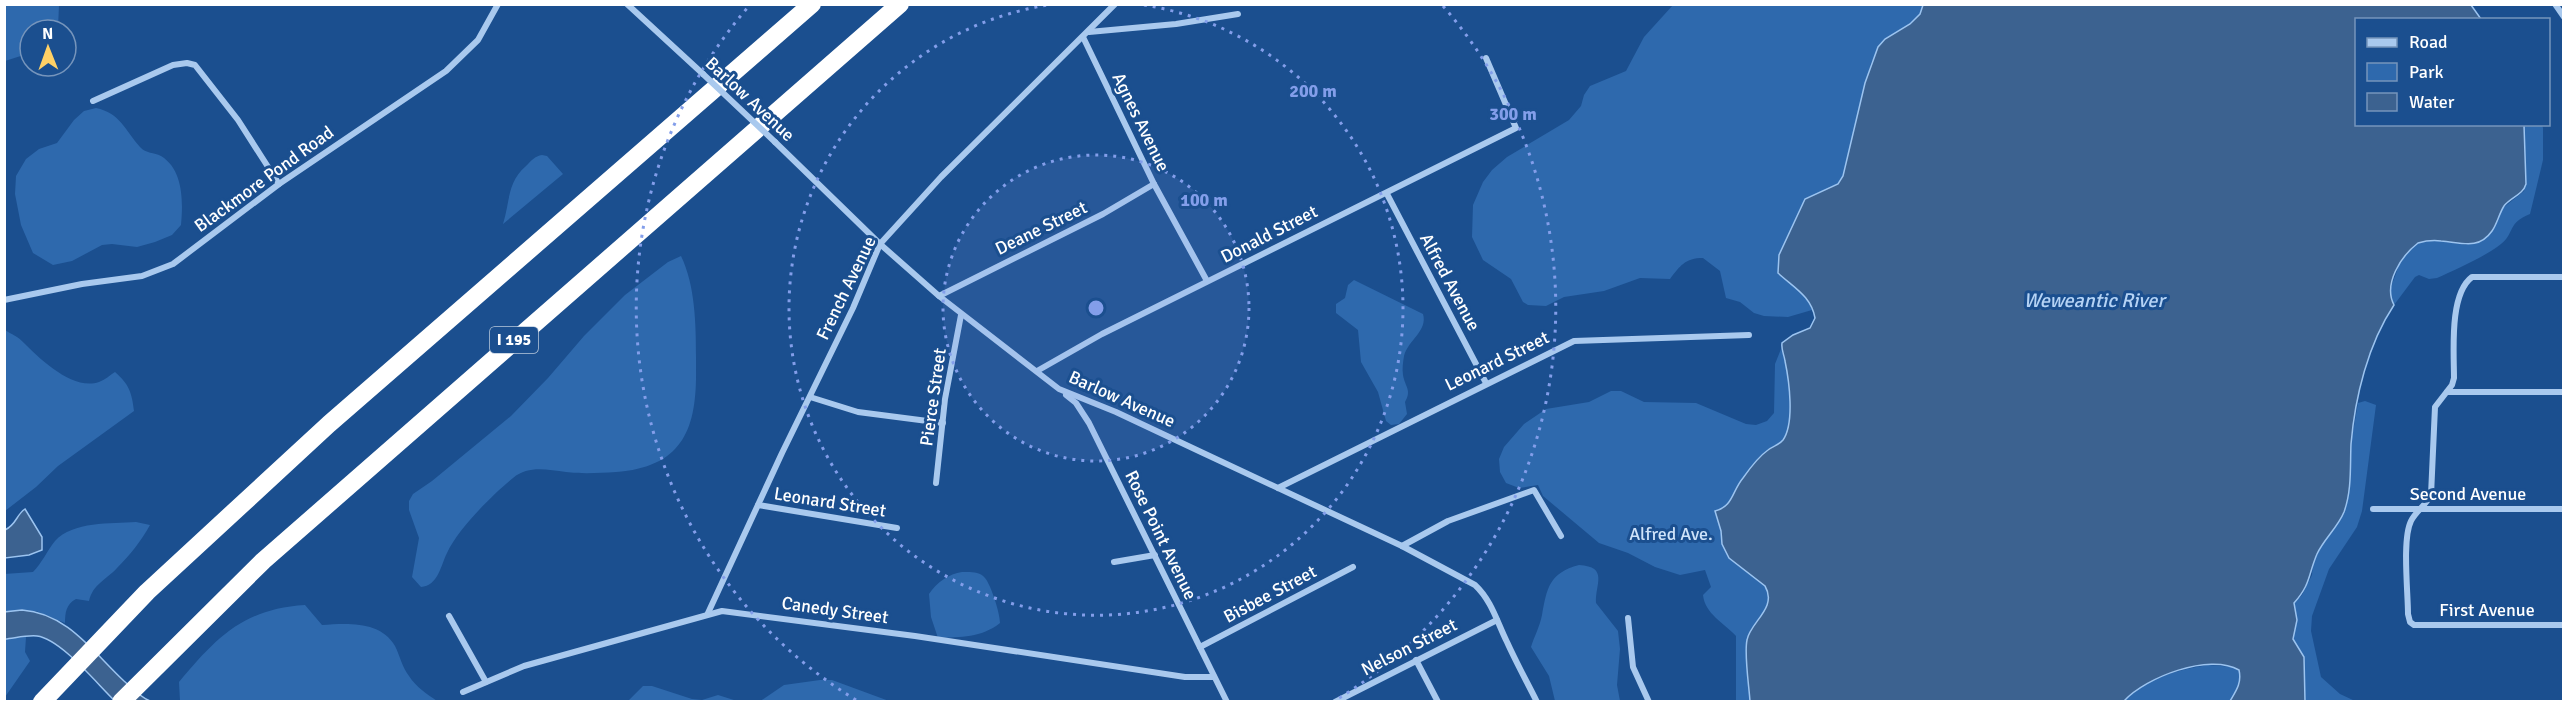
<svg xmlns="http://www.w3.org/2000/svg" width="2568" height="706" font-family="Signika,sans-serif">
  <style>
    .green { fill: #2e69ad }
    .water { fill: #3c6290; stroke: #9cc4f0; stroke-width: 1.5 }
    .lines { fill: none; stroke-linecap: round; stroke-linejoin: round }
    .street { stroke: #a9c9ee; stroke-width: 6 }
    .highway { stroke: #fff; stroke-width: 18 }
    .street-bridge { stroke: #a9c9ee; stroke-width: 6 }
    .ring { fill: none; stroke: #839eea; stroke-width: 3; stroke-dasharray: 3 6 }
    .labels { text-anchor: middle; dominant-baseline: central; stroke-width: 6; stroke-linejoin: round; paint-order: stroke }
    .shield { fill: #1b4f8f; stroke: #bbcadd; stroke-width: 1.5 }
    .shield-label { font-size: 16px; font-weight: bold; fill: #fff }
    .street-label { font-size: 18px; fill: #fff; stroke: #1b4f8f }
    .park-label { font-size: 18px; fill: #cfe3fa; stroke: #1b4f8f }
    .water-label { font-size: 20px; font-style: italic; fill: #b5d3f5; stroke: #1b4f8f }
    .centre { fill: #839eea; stroke: #1b4f8f; stroke-width: 3 }
    .ring-label { font-size: 18px; text-anchor: middle; font-weight: bold; fill: #839eea; stroke: #1b4f8f; stroke-width: 6; stroke-linejoin: round; paint-order: stroke }
  </style>
  <rect width="100%" height="100%" fill="#1b4f8f"/>
  <g class="green">
    <path d="M5 4 59 5 58 28 56 30H30V53L5 61Z"/>
    <path d="M1673 5H1923L1920 14 1910 24 1885 39 1871 63 1843 176 1838 184 1805 199 1779 255 1778 273 1805 295 1810 301 1812 310 1788 317 1764 316 1754 313 1740 302 1726 298 1720 271 1703 258C1685 258 1680 266 1670 279L1640 278 1604 291 1564 297 1546 306 1528 305 1523 302 1511 279 1483 260 1472 237 1473 205 1483 182 1492 170 1507 157 1569 120 1581 106 1584 95 1590 86 1626 71 1644 37Z"/>
    <path d="M96 108C120 113 125 130 140 147 146 154 154 152 161 156 184 170 183 203 181 225L172 235 155 242 137 247 112 244 102 245 72 261 53 265 33 253 21 225 15 194 16 176 26 159 39 149 57 143 74 120 84 111Z"/>
    <path d="M2524 125H2542L2543 128V160L2530 214C2507 223 2515 233 2501 244 2486 256 2455 270 2437 278L2429 279 2419 275 2415 277 2394 305 2390 290 2399 265 2412 247 2417 243 2433 240 2466 245 2491 232 2503 208 2524 191 2526 184Z"/>
    <path d="M542 155 547 156 563 174 503 224C510 202 507 182 526 166 531 161 535 156 542 155Z"/>
    <path d="M681 256C697 289 696 334 696 369 697 430 682 467 616 472 599 473 582 474 566 472 547 470 529 465 513 478 493 494 458 529 447 553 441 565 438 586 421 587L412 577 419 538 409 510V501L413 494 432 481 511 416 548 378 584 336 625 295 668 262Z"/>
    <path d="M1354 280 1423 314C1428 331 1408 340 1404 356 1403 362 1402 369 1403 375 1405 387 1412 390 1405 402L1407 414 1399 424 1391 425 1386 421 1378 392 1361 362 1358 330 1336 313V304L1345 298 1348 285Z"/>
    <path d="M5 330C11 334 19 337 24 343 40 359 73 391 99 382 105 380 110 375 115 372 129 384 132 393 134 411L58 466 36 487 5 511Z"/>
    <path d="M1781 349C1789 369 1797 424 1782 441 1778 445 1774 445 1770 448 1764 452 1757 459 1753 465 1742 479 1736 495 1725 509L1716 511 1729 558 1765 586C1778 608 1750 622 1747 640 1744 655 1749 686 1750 701H1736V636C1724 623 1705 614 1703 595L1711 587 1705 570 1680 575 1655 567 1628 553 1599 543 1543 496 1538 485 1519 488 1506 483 1500 472 1499 459 1504 447 1524 424 1546 409 1589 402 1611 391H1621L1644 402 1696 403 1746 424 1756 425 1767 421 1774 413 1775 364Z"/>
    <path d="M2365 401 2376 405 2362 511 2357 527 2329 569 2312 616 2311 631 2321 677 2340 694 2355 701H2305L2304 657 2293 639 2297 620 2294 603 2302 595 2312 575 2313 563 2322 545 2343 513 2349 489 2351 443 2358 403Z"/>
    <path d="M136 522 150 525C141 541 130 555 117 568 106 580 93 584 89 601L76 599C66 604 65 613 65 623L36 611 5 612 4 574 33 572C42 563 47 551 55 541 73 521 111 524 136 522Z"/>
    <path d="M1579 565C1609 567 1595 584 1596 603L1618 631 1620 649 1617 685 1620 701H1555L1549 676 1531 647C1534 637 1540 626 1542 615 1547 588 1549 573 1579 565Z"/>
    <path d="M962 572C969 572 980 571 985 578 991 585 1000 613 1000 623 981 638 961 637 938 638L931 617 929 594C937 582 949 574 962 572Z"/>
    <path d="M305 605 322 625C348 623 381 621 395 646 400 656 402 667 409 676 416 687 427 694 437 701H180L179 682C217 637 243 609 305 605Z"/>
    <path d="M26 637 25 652 30 661 5 697V639Z"/>
    <path d="M2208 665 2234 667 2239 670C2242 683 2236 691 2230 701L2124 702C2146 678 2177 670 2208 665Z"/>
    <path d="M820 680H832L889 701 759 702 784 685Z"/>
    <path d="M643 686H652L692 699 702 700 718 695 737 701H628Z"/>
  </g>
  <g class="water">
    <path d="M2471 5 2481 19 2356 20V124L2524 125 2526 184C2523 195 2511 197 2504 206 2499 214 2497 224 2492 231 2478 251 2460 242 2441 241 2433 240 2425 241 2418 243 2401 256 2383 284 2394 305 2368 344 2355 397 2351 444 2350 466 2352 490 2344 512 2338 527 2324 539 2317 554 2308 575 2311 584 2294 603L2297 620 2293 639 2304 657 2305 701H2230C2236 691 2242 683 2239 670 2209 653 2146 677 2124 701H1750C1749 686 1744 654 1747 640 1750 622 1778 608 1765 586L1729 558 1722 544 1721 531 1715 511C1733 507 1732 491 1743 478 1750 468 1758 457 1768 450 1773 446 1779 445 1783 440 1795 423 1789 380 1785 361 1784 354 1781 350 1782 343L1793 335 1810 328 1815 318C1811 296 1794 288 1778 273L1779 255 1805 199 1838 184 1843 176 1865 83 1878 47 1885 39 1910 24 1920 14 1923 5Z"/>
    <path d="M25 509 42 537V550L29 555 5 558V530C17 524 16 515 25 509Z"/>
    <path d="M22 610C67 613 93 652 124 681 132 688 140 697 150 701H115C97 684 61 639 37 636 27 635 15 638 5 639L4 612Z"/>
  </g>
  <g class="lines">
    <g class="street">
      <path d="M627 4 703 74"/>
      <path d="M2555 4 2564 17"/>
      <path d="M1089 32 1176 24 1238 14"/>
      <path d="M1083 37 1154 184 1207 281"/>
      <path d="M93 101 173 65 187 63 195 65 238 120 279 184"/>
      <path d="M775 142 880 244 939 296 1059 389 1116 412 1201 452 1402 546 1475 585C1492 601 1497 622 1507 642 1516 662 1527 682 1537 702"/>
      <path d="M1387 194 1486 383"/>
      <path d="M2564 277H2472C2449 294 2454 352 2454 378L2452 385 2435 407 2431 495C2426 505 2416 511 2411 521 2402 539 2408 592 2408 614L2410 622 2414 625H2564"/>
      <path d="M939 296 1103 214 1154 184"/>
      <path d="M4 300 82 284 142 276 173 264 279 184 446 71 478 40 498 4"/>
      <path d="M1037 371 1102 334 1516 128 1486 58"/>
      <path d="M2447 392H2564"/>
      <path d="M1066 395 1076 403 1089 423 1227 702"/>
      <path d="M810 397 858 412 943 423"/>
      <path d="M936 483 945 399 961 315"/>
      <path d="M1278 488 1574 341 1749 335"/>
      <path d="M758 505 897 528"/>
      <path d="M2373 509H2564"/>
      <path d="M1402 546 1448 521 1534 490 1561 536"/>
      <path d="M1114 562 1155 555"/>
      <path d="M708 613 782 453 853 308 880 244 941 177 1115 4"/>
      <path d="M449 616 486 682"/>
      <path d="M1628 618 1633 667 1649 702"/>
      <path d="M1200 647 1353 567"/>
      <path d="M1416 660 1438 702"/>
      <path d="M463 692 524 666 722 611 915 636 1185 677H1214"/>
      <path d="M1335 702 1497 620"/>
    </g>
    <g class="highway">
      <path d="M42 702 147 592 329 424 812 4"/>
      <path d="M121 702 263 561 900 4"/>
    </g>
    <path class="street-bridge" d="M703 74 775 142"/>
  </g>
  <circle cx="1096" cy="308" r="153" fill="#839eea" fill-opacity=".12"/>
  <g class="ring">
    <circle cx="1096" cy="308" r="153"/>
    <path d="M1144 5A307 307 0 1 1 1048 5"/>
    <path d="M856 700A460 460 0 0 1 749 6M1443 6A460 460 0 0 1 1336 700"/>
  </g>
  <g class="labels">
    <rect class="shield" x="490" y="327" width="48" height="26" rx="4.5"/>
    <g class="shield-label">
      <text x="514" y="340">I 195</text>
    </g>
    <g class="street-label">
      <text transform="translate(750 99) rotate(43)">Barlow Avenue</text>
      <text transform="translate(1141 122) rotate(64)">Agnes Avenue</text>
      <text transform="translate(264 179) rotate(-36)">Blackmore Pond Road</text>
      <text transform="translate(1041 228) rotate(-26)">Deane Street</text>
      <text transform="translate(1269 234) rotate(-27)">Donald Street</text>
      <text transform="translate(1450 282) rotate(62)">Alfred Avenue</text>
      <text transform="translate(846 288) rotate(-64)">French Avenue</text>
      <text transform="translate(1497 361) rotate(-26)">Leonard Street</text>
      <text transform="translate(933 397) rotate(-82)">Pierce Street</text>
      <text transform="translate(1122 399) rotate(24)">Barlow Avenue</text>
      <text x="2468" y="494">Second Avenue</text>
      <text transform="translate(830 502) rotate(9)">Leonard Street</text>
      <text transform="translate(1161 535) rotate(64)">Rose Point Avenue</text>
      <text transform="translate(1270 594) rotate(-28)">Bisbee Street</text>
      <text transform="translate(835 610) rotate(8)">Canedy Street</text>
      <text x="2487" y="610">First Avenue</text>
      <text transform="translate(1409 647) rotate(-27)">Nelson Street</text>
    </g>
    <g class="park-label">
      <text x="1671" y="534">Alfred Ave.</text>
    </g>
    <g class="water-label">
      <text x="2094" y="300">Weweantic River</text>
    </g>
  </g>
  <circle cx="1096" cy="308" r="9" class="centre"/>
  <g class="ring-label">
    <text x="1313" y="97">200 m</text>
    <text x="1513" y="120">300 m</text>
    <text x="1204" y="206">100 m</text>
  </g>
  <rect width="2568" height="706" fill="none" stroke="#ffffff" stroke-width="12"/>
  <rect x="2355" y="18" width="195" height="108" fill="#1b4f8f" stroke="#7695bc" stroke-width="1.5"/>
  <rect x="2367" y="38" width="30" height="9" fill="#a9c9ee" stroke="#7695bc" stroke-width="1.5"/>
  <text x="2409" y="48" font-size="18" fill="#ffffff">Road</text>
  <rect x="2367" y="63" width="30" height="18" fill="#2e69ad" stroke="#7695bc" stroke-width="1.5"/>
  <text x="2409" y="78" font-size="18" fill="#ffffff">Park</text>
  <rect x="2367" y="93" width="30" height="18" fill="#3c6290" stroke="#7695bc" stroke-width="1.5"/>
  <text x="2409" y="108" font-size="18" fill="#ffffff">Water</text>
  <g transform="translate(48 48) rotate(359)"><circle r="28" fill="#1b4f8f" stroke="#7695bc" stroke-width="1.5"/>
  <path d="M0-4.5L10 22L0 15L-10 22Z" fill="#ffd166"/>
  <text y="-9" font-size="16" font-weight="bold" text-anchor="middle" fill="#ffffff">N</text>
  </g>
</svg>
